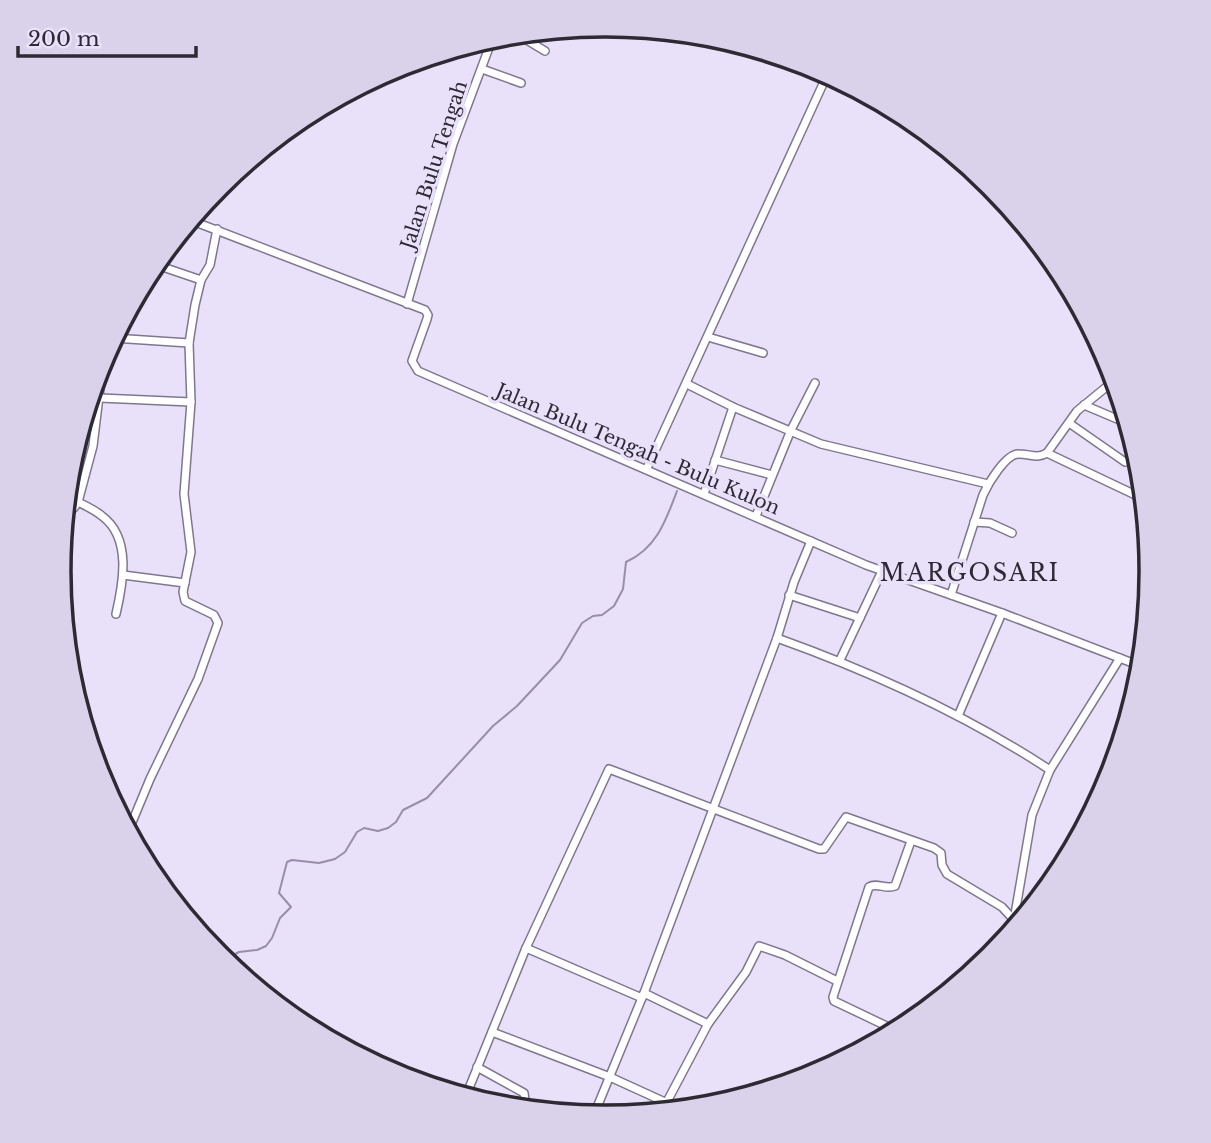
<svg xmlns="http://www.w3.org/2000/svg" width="1211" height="1143" font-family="'Libre Baskerville',serif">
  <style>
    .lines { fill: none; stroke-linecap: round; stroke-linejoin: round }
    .stream { stroke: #988daa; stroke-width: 2 }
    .street-casing { stroke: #80778e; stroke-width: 10 }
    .street { stroke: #fff; stroke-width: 7 }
    .labels { text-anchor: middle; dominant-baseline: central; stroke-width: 7; stroke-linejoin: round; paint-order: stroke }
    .street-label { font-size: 19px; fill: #2e2a34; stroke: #e9e0fa }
    .quarter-label { font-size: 23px; letter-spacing: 2px; fill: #2e2a34; stroke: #e9e0fa }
    .rim { fill: none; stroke: #2e2a34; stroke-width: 3.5 }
  </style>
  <rect width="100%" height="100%" fill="#e9e0fa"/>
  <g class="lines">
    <path class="stream" d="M222 961 239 952 257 950 266 946 272 938 280 918 291 907 279 893 287 862 292 860 319 863 335 859 345 852 357 832 364 828 378 831 388 828 396 822 403 810 427 798 493 726 517 706 560 660 582 623 593 616 602 615 614 606 623 589 626 562C657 548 666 520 677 491"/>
    <g class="street-casing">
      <g id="street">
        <path d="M515 33 545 51"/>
        <path d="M482 69 521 83"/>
        <path d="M190 220 425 310 428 315 427 319 412 361 418 371 866 565 1002 613 1143 667"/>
        <path d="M154 264 201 280"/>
        <path d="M407 304 453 144 493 37"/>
        <path d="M708 337 763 353"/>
        <path d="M113 338 189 343"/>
        <path d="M687 384 733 407 821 444 988 484"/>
        <path d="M100 398 191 402"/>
        <path d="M1084 405 1129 424"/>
        <path d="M1069 423 1125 462"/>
        <path d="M1047 453 1146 500"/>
        <path d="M715 460 772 475"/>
        <path d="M647 468 828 73"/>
        <path d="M704 494 733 407"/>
        <path d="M78 502C86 506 95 510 102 516 132 538 123 584 116 614"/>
        <path d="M65 508H74L78 502 93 446 104 355"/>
        <path d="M756 516 791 430 815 383"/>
        <path d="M974 522 990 523 1012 533"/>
        <path d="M123 575 185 583"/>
        <path d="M789 595 860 618"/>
        <path d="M951 595 983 495C988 484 1006 453 1019 454 1030 454 1037 459 1047 453L1077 411 1116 379"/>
        <path d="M777 638C872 672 966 715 1050 770"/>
        <path d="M840 660 882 571"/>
        <path d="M1137 665 1146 641"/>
        <path d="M958 716 1002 613"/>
        <path d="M128 832 150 779 198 679 218 623 214 615 185 601 183 592 191 552 184 494 191 402 189 343 195 305 201 280 210 265 217 229"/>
        <path d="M1015 918 1034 907"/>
        <path d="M1001 947 1014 920 1032 815 1050 770 1120 658"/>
        <path d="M526 948 642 998"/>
        <path d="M644 993 708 1024"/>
        <path d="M492 1032 610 1077 667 1103"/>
        <path d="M899 1032 834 1001 833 997 869 887C877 882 886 890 895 886L911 841"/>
        <path d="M477 1067 524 1093 525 1100 522 1110"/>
        <path d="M465 1098 526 948 609 769 819 849H824L846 817 934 848 941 853 942 865 947 874 1002 907 1014 920"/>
        <path d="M661 1113 708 1024 746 972 759 946 785 955 837 981"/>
        <path d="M593 1117 644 993 777 638 794 582 811 541"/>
      </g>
    </g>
    <use href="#street" class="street"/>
  </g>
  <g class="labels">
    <g class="street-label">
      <text transform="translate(434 165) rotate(-72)">Jalan Bulu Tengah</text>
      <text transform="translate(638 449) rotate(23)">Jalan Bulu Tengah - Bulu Kulon</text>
    </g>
    <g class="quarter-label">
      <text x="970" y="573">MARGOSARI</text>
    </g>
  </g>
  <path d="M0 0H1211V1143H0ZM71 571a534 534 0 1 1 1068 0a534 534 0 1 1-1068 0Z" fill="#dad1ea" fill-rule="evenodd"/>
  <path class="rim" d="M71 571a534 534 0 1 1 1068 0a534 534 0 1 1-1068 0Z"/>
  <path d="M18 46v10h178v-10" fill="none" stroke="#2e2a34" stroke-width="3.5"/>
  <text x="28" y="46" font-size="21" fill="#2e2a34" stroke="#e9e0fa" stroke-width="5" paint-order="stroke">200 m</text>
</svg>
